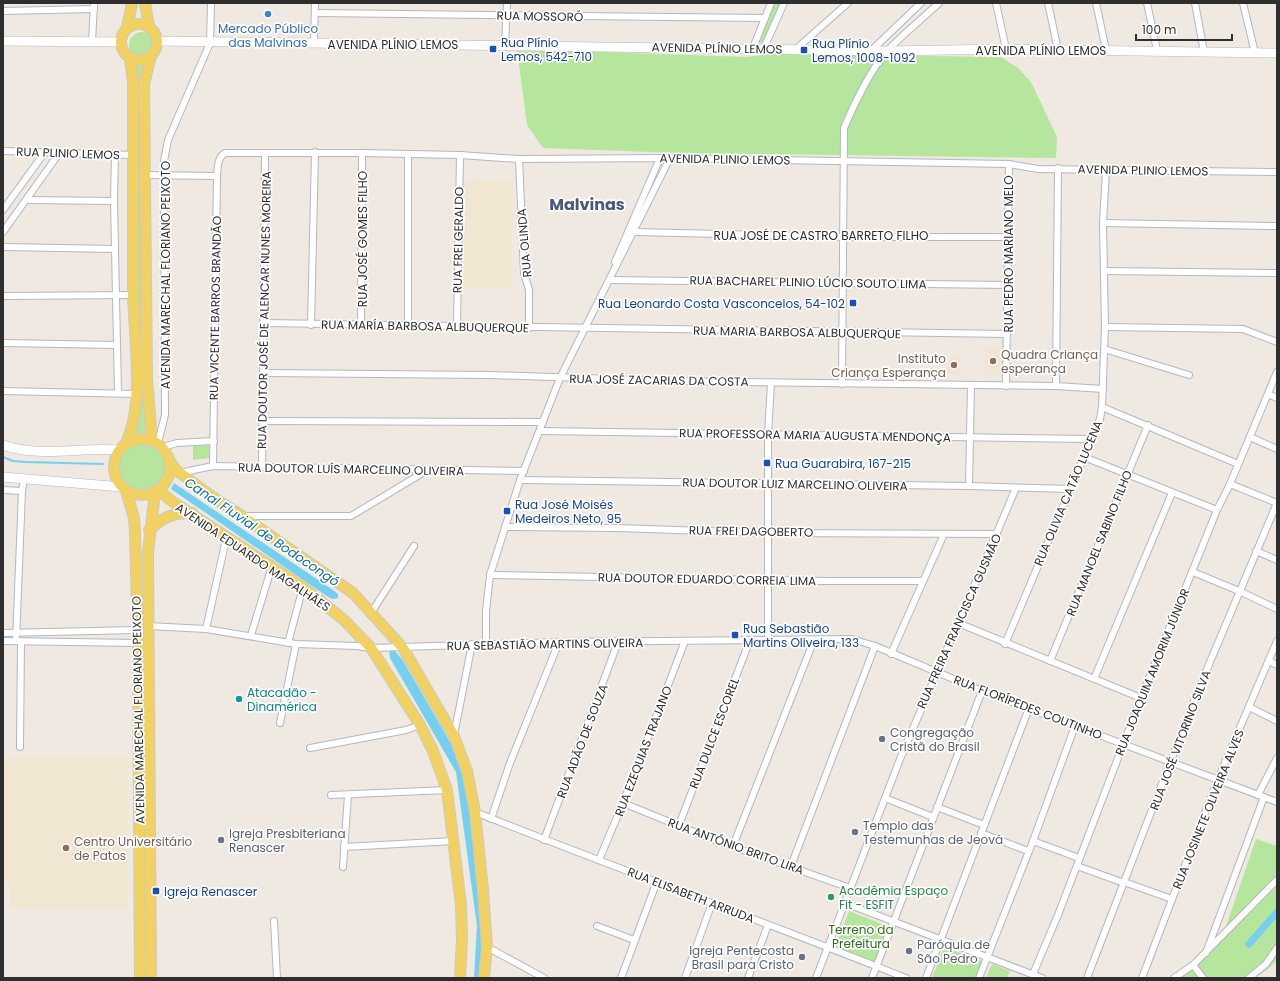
<svg xmlns="http://www.w3.org/2000/svg" width="1280" height="981" font-family="Poppins,sans-serif">
  <style>
    .education { fill: #f0e6d1 }
    .green { fill: #b6e59e }
    .water { fill: #75cff0 }
    .lines { fill: none; stroke-linecap: round; stroke-linejoin: round }
    .stream { stroke: #75cff0; stroke-width: 2 }
    .canal { stroke: #75cff0; stroke-width: 7 }
    .street-casing { stroke: #b4b7c1; stroke-width: 8 }
    .secondary-casing { stroke: #b4b7c1; stroke-width: 10 }
    .primary-casing { stroke: #c9c9c9; stroke-width: 12 }
    .street { stroke: #fff; stroke-width: 6 }
    .secondary { stroke: #fff; stroke-width: 9 }
    .primary { stroke: #f2d163; stroke-width: 10 }
    .shop-dot { fill: #3f7fe0; stroke: #fff; stroke-width: 1.5 }
    .transit-dot { fill: #1a4fb4; stroke: #fff; stroke-width: 1.5 }
    .education-dot { fill: #8d6e63; stroke: #fff; stroke-width: 1.5 }
    .culture-dot { fill: #0f9aa8; stroke: #fff; stroke-width: 1.5 }
    .worship-dot { fill: #6b7280; stroke: #fff; stroke-width: 1.5 }
    .leisure-dot { fill: #2e9e5b; stroke: #fff; stroke-width: 1.5 }
    .labels { text-anchor: middle; dominant-baseline: central; stroke-width: 3.5; stroke-linejoin: round; paint-order: stroke }
    .street-label { font-size: 12px; fill: #2e2e2e; stroke: #fff }
    .shop-label { font-size: 12px; fill: #366cbe; stroke: #fff }
    .transit-label { font-size: 12px; fill: #164399; stroke: #fff; text-anchor: start }
    .education-label { font-size: 12px; fill: #785e54; stroke: #fff; text-anchor: start }
    .culture-label { font-size: 12px; fill: #0d838f; stroke: #fff; text-anchor: start }
    .worship-label { font-size: 12px; fill: #5b616d; stroke: #fff; text-anchor: start }
    .leisure-label { font-size: 12px; fill: #27864d; stroke: #fff; text-anchor: start }
    .park-label { font-size: 12px; fill: #2c6e1b; stroke: #fff }
    .water-label { font-size: 13px; font-style: italic; fill: #0d6fa3; stroke: #fff }
    .district-label { font-size: 16px; font-weight: bold; fill: #4d5680; stroke: #fff }
  </style>
  <rect width="100%" height="100%" fill="#efe9e1"/>
  <g class="education">
    <path d="M465 180 513 182 511 288 463 289Z"/>
    <path d="M985 347 1003 348V374L983 375Z"/>
    <path d="M955 355 961 357 960 374 946 375 949 356Z"/>
    <path d="M3 758H134L135 765 127 768 128 908H10V882H3Z"/>
  </g>
  <g class="green">
    <path d="M774 3H782L764 43 758 42Z"/>
    <circle cx="142" cy="45" r="13"/>
    <path d="M517 49 747 57 769 54 1001 57 1018 68 1031 82 1057 137 1056 158 678 153 543 148 527 125Z"/>
    <path d="M149 59 151 438 143 436 128 440 135 425 132 60 142 61Z"/>
    <circle cx="142" cy="467" r="27"/>
    <path d="M209 445V458L193 460V446Z"/>
    <path d="M1256 839 1277 846V877L1224 932Z"/>
    <path d="M1277 882V960L1267 970 1254 978H1169L1207 950Z"/>
    <path d="M849 911 892 928 877 963 835 947Z"/>
    <path d="M944 947 985 962 980 978H932Z"/>
    <path d="M992 964 1010 971 1007 978H986Z"/>
  </g>
  <g class="water">
    <path d="M174 483 333 590 338 594V598L333 599 328 597 171 489Z"/>
    <path d="M389 649 394 650 402 659 464 766 484 923 480 978H474L477 926 456 772 390 658Z"/>
  </g>
  <g class="lines">
    <path class="stream" d="M3 457 13 461 25 462 103 464"/>
    <path class="canal" d="M1249 944 1277 912"/>
    <g class="street-casing">
      <g id="street">
        <path d="M996 3 1006 49"/>
        <path d="M1048 3 1058 50"/>
        <path d="M1096 3 1106 50"/>
        <path d="M1147 3 1157 50"/>
        <path d="M1195 3 1204 52"/>
        <path d="M1243 3 1255 53"/>
        <path d="M3 11 94 9"/>
        <path d="M315 13 765 18"/>
        <path d="M92 42 94 3"/>
        <path d="M314 43 315 3"/>
        <path d="M505 45 507 3"/>
        <path d="M753 48 771 3"/>
        <path d="M764 48 784 3"/>
        <path d="M796 49 848 3"/>
        <path d="M879 63 872 50 921 3"/>
        <path d="M3 151 133 155"/>
        <path d="M115 154 114 201 118 393"/>
        <path d="M408 155V325"/>
        <path d="M519 159 524 273 529 290V328"/>
        <path d="M1009 164 1038 169 1277 172"/>
        <path d="M145 175 217 176"/>
        <path d="M27 200 114 201"/>
        <path d="M3 210 45 152"/>
        <path d="M1103 223 1277 226"/>
        <path d="M3 232 60 152"/>
        <path d="M635 232 844 237H1008"/>
        <path d="M3 247 115 249"/>
        <path d="M615 262 660 158"/>
        <path d="M1104 271 1277 273"/>
        <path d="M610 280 1007 285"/>
        <path d="M3 296 133 295"/>
        <path d="M264 323 1007 334"/>
        <path d="M311 325 315 152"/>
        <path d="M361 326 362 153"/>
        <path d="M457 326 460 155"/>
        <path d="M1105 327 1243 329 1277 342"/>
        <path d="M3 343 117 345"/>
        <path d="M1104 349 1189 375"/>
        <path d="M263 373 490 375 672 381 1056 386 1103 389"/>
        <path d="M842 384 844 128C853 106 871 69 887 51 903 34 922 19 939 3"/>
        <path d="M1056 386 1058 168"/>
        <path d="M3 391 136 394"/>
        <path d="M1268 394 1277 398"/>
        <path d="M1102 407 1238 464"/>
        <path d="M263 421 543 422"/>
        <path d="M540 431 1091 439"/>
        <path d="M1250 437 1277 449"/>
        <path d="M158 443 165 415 164 161 168 140 210 43 211 3"/>
        <path d="M163 447 177 443 214 441"/>
        <path d="M1084 457 1217 510"/>
        <path d="M213 466 217 176C218 167 217 158 225 153H362L460 155 519 159 670 158 1009 164 1006 386"/>
        <path d="M262 467 265 153"/>
        <path d="M179 473 213 466 524 471"/>
        <path d="M520 480 969 486 1070 489"/>
        <path d="M1230 484 1277 503"/>
        <path d="M969 486 971 385"/>
        <path d="M3 490 22 491"/>
        <path d="M242 516H351L426 471"/>
        <path d="M505 527 617 528 767 533 997 534"/>
        <path d="M1256 551 1277 560"/>
        <path d="M1193 572 1239 591 1277 609"/>
        <path d="M490 575 825 581H923"/>
        <path d="M371 613 414 546"/>
        <path d="M958 623 1141 698"/>
        <path d="M148 626 206 629 296 644 357 646 371 648 559 642 852 639 875 646 982 691 1277 802"/>
        <path d="M206 629 227 535"/>
        <path d="M3 633 137 630"/>
        <path d="M251 635 272 566"/>
        <path d="M768 639V435L771 383"/>
        <path d="M3 641 138 643"/>
        <path d="M16 641 22 491 24 480"/>
        <path d="M288 643 303 587"/>
        <path d="M486 644V611L490 575 520 480 560 378 670 158"/>
        <path d="M1005 644 1100 419 1102 407 1105 327 1103 223 1106 170"/>
        <path d="M891 654 944 534"/>
        <path d="M1050 661 1148 425"/>
        <path d="M1269 661 1277 665"/>
        <path d="M1094 679 1172 493"/>
        <path d="M1249 707 1277 721"/>
        <path d="M280 723 296 644"/>
        <path d="M454 735 472 644"/>
        <path d="M20 747 21 641"/>
        <path d="M310 748 406 730 420 725"/>
        <path d="M331 795 447 790"/>
        <path d="M1258 795 1277 758"/>
        <path d="M885 798 933 817"/>
        <path d="M623 803 709 838 850 888"/>
        <path d="M937 807 984 825"/>
        <path d="M475 812C618 869 763 921 906 978"/>
        <path d="M491 819 510 763 559 642"/>
        <path d="M679 825 750 640"/>
        <path d="M981 833 1028 851"/>
        <path d="M544 840 618 642"/>
        <path d="M1033 841 1079 858"/>
        <path d="M733 846 814 640"/>
        <path d="M344 847 454 841"/>
        <path d="M599 860 623 803 685 641"/>
        <path d="M791 866 875 646"/>
        <path d="M1077 866 1124 883"/>
        <path d="M343 867 348 795"/>
        <path d="M1124 882 1172 899"/>
        <path d="M845 903 1042 978"/>
        <path d="M274 921 277 978"/>
        <path d="M597 926 634 940"/>
        <path d="M487 947 544 978"/>
        <path d="M1206 953 1264 797"/>
        <path d="M1193 965 1203 978"/>
        <path d="M1033 974 1058 915 1141 698 1217 510 1230 484 1277 372"/>
        <path d="M621 978 657 881"/>
        <path d="M685 978 712 903"/>
        <path d="M748 978 768 925"/>
        <path d="M816 978 900 759 1016 488"/>
        <path d="M872 978 982 691"/>
        <path d="M926 978 1029 708"/>
        <path d="M979 978 1033 841 1075 726"/>
        <path d="M1087 978 1197 693 1277 503"/>
        <path d="M1142 978 1218 779 1277 641"/>
        <path d="M1174 978 1193 965 1277 880"/>
        <path d="M1249 978 1266 964 1277 948"/>
      </g>
    </g>
    <g class="secondary-casing">
      <g id="secondary">
        <path d="M3 41 120 42"/>
        <path d="M157 41 887 51 1006 49 1277 53"/>
        <path d="M3 445C37 458 82 447 119 450"/>
        <path d="M3 477 122 487"/>
      </g>
    </g>
    <g class="primary-casing">
      <g id="primary">
        <path d="M145 3 149 27"/>
        <circle cx="139" cy="42" r="18"/>
        <path d="M127 28 132 3"/>
        <path d="M151 56 144 84 147 379 152 440"/>
        <circle cx="142" cy="467" r="28"/>
        <path d="M126 443C145 402 134 339 133 293 133 223 133 153 133 83L130 58"/>
        <path d="M169 460 176 470 217 500 242 516 353 593 403 648 454 736 467 771 475 812 483 890 487 947 484 978"/>
        <path d="M158 490 173 502 303 587 344 620 371 648 420 725 433 751 447 790 461 905 462 939 460 978"/>
        <path d="M126 491 134 518 135 532 138 643 140 978"/>
        <path d="M149 530C164 517 171 513 192 513"/>
        <path d="M151 978 148 553 155 492"/>
      </g>
    </g>
    <use href="#street" class="street"/>
    <use href="#secondary" class="secondary"/>
    <use href="#primary" class="primary"/>
  </g>
  <circle class="shop-dot" cx="268" cy="14" r="4"/>
  <g class="transit-dot">
    <rect x="489" y="45" width="8" height="8" rx="2"/>
    <rect x="800" y="46" width="8" height="8" rx="2"/>
    <rect x="849" y="299" width="8" height="8" rx="2"/>
    <rect x="763" y="459" width="8" height="8" rx="2"/>
    <rect x="503" y="507" width="8" height="8" rx="2"/>
    <rect x="731" y="631" width="8" height="8" rx="2"/>
    <rect x="152" y="887" width="8" height="8" rx="2"/>
  </g>
  <g class="education-dot">
    <circle cx="993" cy="361" r="4"/>
    <circle cx="954" cy="365" r="4"/>
    <circle cx="66" cy="848" r="4"/>
  </g>
  <circle class="culture-dot" cx="239" cy="699" r="4"/>
  <g class="worship-dot">
    <circle cx="882" cy="739" r="4"/>
    <circle cx="855" cy="832" r="4"/>
    <circle cx="221" cy="840" r="4"/>
    <circle cx="909" cy="951" r="4"/>
    <circle cx="802" cy="957" r="4"/>
  </g>
  <circle class="leisure-dot" cx="831" cy="897" r="4"/>
  <g class="labels">
    <g class="street-label">
      <text transform="translate(540 16) rotate(1)">RUA MOSSORÓ</text>
      <text x="393" y="44">AVENIDA PLÍNIO LEMOS</text>
      <text transform="translate(717 48) rotate(1)">AVENIDA PLÍNIO LEMOS</text>
      <text x="1041" y="50">AVENIDA PLÍNIO LEMOS</text>
      <text transform="translate(68 153) rotate(2)">RUA PLINIO LEMOS</text>
      <text transform="translate(725 159) rotate(1)">AVENIDA PLINIO LEMOS</text>
      <text transform="translate(1143 170) rotate(1)">AVENIDA PLINIO LEMOS</text>
      <text x="821" y="235">RUA JOSÉ DE CASTRO BARRETO FILHO</text>
      <text transform="translate(362 239) rotate(-90)">RUA JOSÉ GOMES FILHO</text>
      <text transform="translate(458 240) rotate(-89)">RUA FREI GERALDO</text>
      <text transform="translate(524 243) rotate(-95)">RUA OLINDA</text>
      <text transform="translate(1008 254) rotate(-90)">RUA PEDRO MARIANO MELO</text>
      <text transform="translate(165 275) rotate(-90)">AVENIDA MARECHAL FLORIANO PEIXOTO</text>
      <text transform="translate(808 282) rotate(1)">RUA BACHAREL PLINIO LÚCIO SOUTO LIMA</text>
      <text transform="translate(215 308) rotate(-89)">RUA VICENTE BARROS BRANDÃO</text>
      <text transform="translate(264 310) rotate(-89)">RUA DOUTOR JOSÉ DE ALENCAR NUNES MOREIRA</text>
      <text transform="translate(425 326) rotate(1)">RUA MARÍA BARBOSA ALBUQUERQUE</text>
      <text transform="translate(797 332) rotate(1)">RUA MARIA BARBOSA ALBUQUERQUE</text>
      <text transform="translate(659 380) rotate(1)">RUA JOSÉ ZACARIAS DA COSTA</text>
      <text transform="translate(815 435) rotate(1)">RUA PROFESSORA MARIA AUGUSTA MENDONÇA</text>
      <text transform="translate(351 469) rotate(1)">RUA DOUTOR LUÍS MARCELINO OLIVEIRA</text>
      <text transform="translate(795 484) rotate(1)">RUA DOUTOR LUIZ MARCELINO OLIVEIRA</text>
      <text transform="translate(1068 493) rotate(-67)">RUA OLIVIA CATÃO LUCENA</text>
      <text transform="translate(751 531) rotate(1)">RUA FREI DAGOBERTO</text>
      <text transform="translate(1099 543) rotate(-68)">RUA MANOEL SABINO FILHO</text>
      <text transform="translate(253 557) rotate(34)">AVENIDA EDUARDO MAGALHÃES</text>
      <text transform="translate(707 579) rotate(1)">RUA DOUTOR EDUARDO CORREIA LIMA</text>
      <text transform="translate(959 621) rotate(-66)">RUA FREIRA FRANCISCA GUSMÃO</text>
      <text transform="translate(545 644) rotate(-1)">RUA SEBASTIÃO MARTINS OLIVEIRA</text>
      <text transform="translate(1152 672) rotate(-68)">RUA JOAQUIM AMORIM JÚNIOR</text>
      <text transform="translate(1028 707) rotate(21)">RUA FLORÍPEDES COUTINHO</text>
      <text transform="translate(138 710) rotate(-91)">AVENIDA MARECHAL FLORIANO PEIXOTO</text>
      <text transform="translate(714 733) rotate(-69)">RUA DULCE ESCOREL</text>
      <text transform="translate(1180 740) rotate(-69)">RUA JOSÉ VITORINO SILVA</text>
      <text transform="translate(582 741) rotate(-69)">RUA ADÃO DE SOUZA</text>
      <text transform="translate(643 751) rotate(-69)">RUA EZEQUIAS TRAJANO</text>
      <text transform="translate(1208 809) rotate(-68)">RUA JOSINETE OLIVEIRA ALVES</text>
      <text transform="translate(736 846) rotate(20)">RUA ANTÓNIO BRITO LIRA</text>
      <text transform="translate(691 895) rotate(21)">RUA ELISABETH ARRUDA</text>
    </g>
    <g class="shop-label">
      <text x="268" y="28">Mercado Público<tspan x="268" dy="14">das Malvinas</tspan></text>
    </g>
    <g class="transit-label">
      <text x="501" y="42">Rua Plínio<tspan x="501" dy="14">Lemos, 542-710</tspan></text>
      <text x="812" y="43">Rua Plínio<tspan x="812" dy="14">Lemos, 1008-1092</tspan></text>
      <text x="845" y="303" text-anchor="end">Rua Leonardo Costa Vasconcelos, 54-102</text>
      <text x="775" y="463">Rua Guarabira, 167-215</text>
      <text x="515" y="504">Rua José Moisés<tspan x="515" dy="14">Medeiros Neto, 95</tspan></text>
      <text x="743" y="628">Rua Sebastião<tspan x="743" dy="14">Martins Oliveira, 133</tspan></text>
      <text x="164" y="891">Igreja Renascer</text>
    </g>
    <g class="education-label">
      <text x="1001" y="354">Quadra Criança<tspan x="1001" dy="14">esperança</tspan></text>
      <text x="946" y="358" text-anchor="end">Instituto<tspan x="946" dy="14">Criança Esperança</tspan></text>
      <text x="74" y="841">Centro Universitário<tspan x="74" dy="14">de Patos</tspan></text>
    </g>
    <g class="culture-label">
      <text x="247" y="692">Atacadão -<tspan x="247" dy="14">Dinamérica</tspan></text>
    </g>
    <g class="worship-label">
      <text x="890" y="732">Congregação<tspan x="890" dy="14">Cristã do Brasil</tspan></text>
      <text x="863" y="825">Templo das<tspan x="863" dy="14">Testemunhas de Jeová</tspan></text>
      <text x="229" y="833">Igreja Presbiteriana<tspan x="229" dy="14">Renascer</tspan></text>
      <text x="917" y="944">Paróquia de<tspan x="917" dy="14">São Pedro</tspan></text>
      <text x="794" y="950" text-anchor="end">Igreja Pentecosta<tspan x="794" dy="14">Brasil para Cristo</tspan></text>
    </g>
    <g class="leisure-label">
      <text x="839" y="890">Acadêmia Espaço<tspan x="839" dy="14">Fit - ESFIT</tspan></text>
    </g>
    <g class="park-label">
      <text x="861" y="929">Terreno da<tspan x="861" dy="14">Prefeitura</tspan></text>
    </g>
    <g class="water-label">
      <text transform="translate(262 532) rotate(34)">Canal Fluvial de Bodocongó</text>
    </g>
    <g class="district-label">
      <text x="587" y="204">Malvinas</text>
    </g>
  </g>
  <rect width="1280" height="981" fill="none" stroke="#2e2e2e" stroke-width="8"/>
  <path d="M1136 34v6h96v-6" fill="none" stroke="#2e2e2e" stroke-width="2"/>
  <text x="1142" y="34" font-size="12" fill="#2e2e2e" stroke="#ffffff" stroke-width="3" paint-order="stroke">100 m</text>
</svg>
